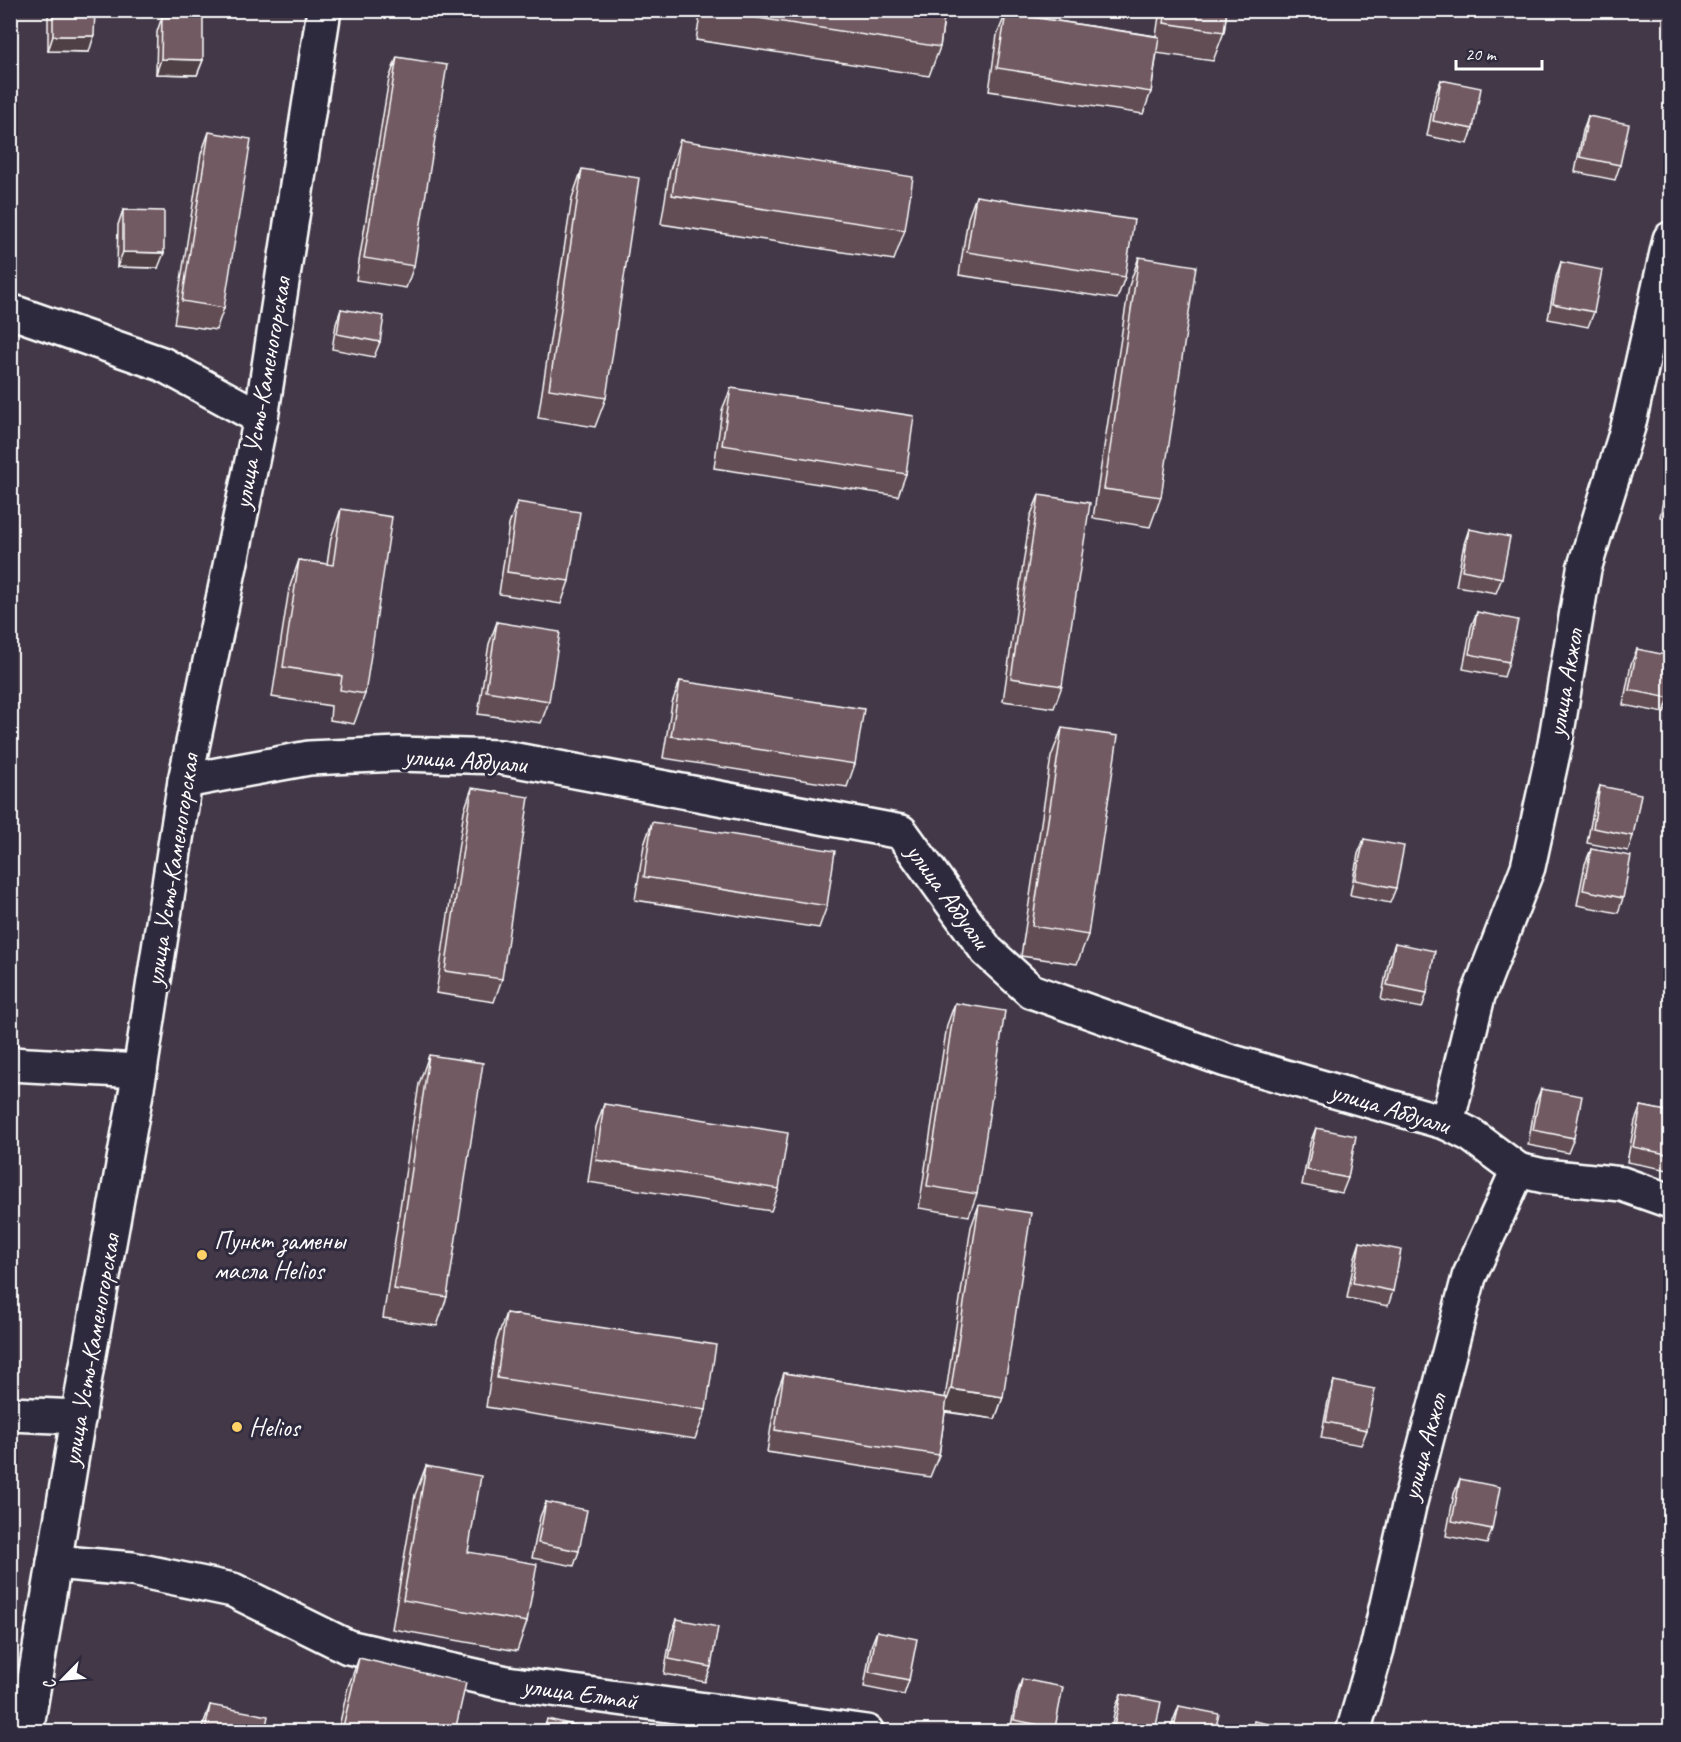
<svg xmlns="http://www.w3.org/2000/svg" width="1681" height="1742" font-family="Caveat,sans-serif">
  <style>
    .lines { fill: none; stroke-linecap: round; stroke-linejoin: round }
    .minor-casing { stroke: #fff; stroke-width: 38 }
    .minor { stroke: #2f2a3d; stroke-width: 33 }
    .wall { fill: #624d54; stroke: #fff; stroke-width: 1.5 }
    .shaded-wall { fill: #503f45; stroke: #fff; stroke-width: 1.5 }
    .building { fill: #725a62; stroke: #fff; stroke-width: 1.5 }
    .poi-dot { fill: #ffd166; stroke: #2f2a3d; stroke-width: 2 }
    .labels { text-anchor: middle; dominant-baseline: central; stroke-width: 6; stroke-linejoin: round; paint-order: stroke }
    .street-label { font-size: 26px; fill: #fff; stroke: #2f2a3d }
    .poi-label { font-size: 26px; fill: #fff; stroke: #2f2a3d; text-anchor: start }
  </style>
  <rect width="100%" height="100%" fill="#433848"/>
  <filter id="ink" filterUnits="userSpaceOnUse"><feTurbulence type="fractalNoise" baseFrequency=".0167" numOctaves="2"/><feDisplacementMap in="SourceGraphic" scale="12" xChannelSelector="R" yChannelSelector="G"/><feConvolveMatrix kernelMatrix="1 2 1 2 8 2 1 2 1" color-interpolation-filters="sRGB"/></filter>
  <g filter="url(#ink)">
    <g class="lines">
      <g class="minor-casing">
        <g id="minor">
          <path d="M10 311 162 364 261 418"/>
          <path d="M185 781 309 758 399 754 500 757 901 832 987 951 1031 991 1226 1060 1447 1123 1471 1135 1518 1170 1544 1176 1622 1184 1670 1201"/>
          <path d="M10 1064 140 1071"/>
          <path d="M1447 1123 1478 996 1528 867 1555 744 1584 569 1628 427 1670 239"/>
          <path d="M10 1414 79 1417"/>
          <path d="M54 1562 132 1569 233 1590 348 1647 507 1683 867 1732"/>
          <path d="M26 1732 86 1371 140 1071 185 781 261 418 324 10"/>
          <path d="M1353 1732 1377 1649 1409 1506 1469 1277 1518 1170"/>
        </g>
      </g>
      <use href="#minor" class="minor"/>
    </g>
    <g class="wall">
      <path d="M48 10H95L89 52 48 51Z"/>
      <path d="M701 10H945L940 47 929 76 696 40Z"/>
      <path d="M1160 10H1227L1224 32 1213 61 1157 53 1151 92 1143 114 989 91 997 35 1006 13 1156 36Z"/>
      <path d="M162 17 203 60 197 75 156 74 157 32Z"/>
      <path d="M397 57 414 266 406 288 356 280 389 79Z"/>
      <path d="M1441 80 1473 129 1468 144 1427 136 1435 95Z"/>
      <path d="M1588 116 1620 165 1615 180 1575 172 1583 131Z"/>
      <path d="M209 132 224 308 216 330 174 324 201 154Z"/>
      <path d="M680 140 905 230 894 260 661 224 670 170Z"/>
      <path d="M582 169 606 398 595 427 538 418 572 198Z"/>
      <path d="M976 196 1125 277 1117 299 959 275 968 218Z"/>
      <path d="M123 210 158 268 117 267 118 225Z"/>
      <path d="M1139 257 1161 497 1150 527 1093 518 1129 286Z"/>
      <path d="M1561 262 1594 312 1588 327 1548 319 1556 277Z"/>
      <path d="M341 309 380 342 374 357 332 349 336 324Z"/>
      <path d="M731 388 906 474 898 496 714 468 722 410Z"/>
      <path d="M1671 468V519L1660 517 1668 475Z"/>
      <path d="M1039 495 1062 686 1054 708 1003 701 1030 517Z"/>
      <path d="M517 502 569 581 561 604 499 594 509 525Z"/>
      <path d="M341 509 365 694 354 724 330 720 331 706 272 697 289 589 299 560 327 564 331 538Z"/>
      <path d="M1469 529 1502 578 1496 593 1456 586 1464 544Z"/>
      <path d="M1477 612 1509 662 1504 677 1463 669 1471 627Z"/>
      <path d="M497 622 549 701 541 723 478 714 489 644Z"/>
      <path d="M1637 649 1669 698 1664 713 1623 705 1631 664Z"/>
      <path d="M680 681 855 764 847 787 663 758 672 703Z"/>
      <path d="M1062 728 1088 935 1077 964 1021 956 1051 757Z"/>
      <path d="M1600 786 1633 836 1628 851 1587 843 1595 801Z"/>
      <path d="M472 788 502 979 494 1002 436 993 464 811Z"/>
      <path d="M652 822 827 906 819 928 635 900 644 845Z"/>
      <path d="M1364 839 1396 888 1390 903 1350 895 1358 854Z"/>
      <path d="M1591 849 1623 898 1618 913 1577 905 1585 864Z"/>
      <path d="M1395 943 1427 993 1422 1008 1381 1000 1389 959Z"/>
      <path d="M955 1003 977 1194 969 1216 919 1208 947 1025Z"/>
      <path d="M429 1055 447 1297 437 1326 383 1318 419 1084Z"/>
      <path d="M1541 1089 1574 1138 1568 1153 1528 1145 1535 1104Z"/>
      <path d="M604 1104 779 1189 771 1211 588 1182 596 1127Z"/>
      <path d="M1641 1106 1671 1112V1163L1668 1170 1627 1162 1635 1121Z"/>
      <path d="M1316 1128 1348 1178 1342 1193 1302 1185 1310 1143Z"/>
      <path d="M979 1205 1003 1397 995 1419 945 1412 939 1455 930 1477 767 1452 776 1395 784 1373 945 1398 971 1227Z"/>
      <path d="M1360 1242 1393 1291 1388 1306 1347 1298 1355 1257Z"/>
      <path d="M506 1313 706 1410 695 1439 486 1407 496 1342Z"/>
      <path d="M1334 1381 1367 1430 1361 1445 1321 1438 1329 1396Z"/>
      <path d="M426 1466 468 1552 527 1622 517 1651 392 1629 415 1495Z"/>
      <path d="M1460 1479 1492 1529 1487 1544 1446 1536 1454 1494Z"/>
      <path d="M546 1502 579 1551 574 1566 532 1558 540 1517Z"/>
      <path d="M677 1619 711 1667 705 1682 664 1674 671 1634Z"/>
      <path d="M877 1631 909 1680 904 1695 864 1687 871 1646Z"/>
      <path d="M359 1658 455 1731H338L348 1687Z"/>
      <path d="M1022 1679 1055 1728 1054 1731H1010L1017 1694Z"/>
      <path d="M1121 1694 1155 1731H1111L1115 1709Z"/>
      <path d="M210 1705 265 1731H201Z"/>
      <path d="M1179 1706 1215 1731H1171L1173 1721Z"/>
    </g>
    <g class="shaded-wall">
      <path d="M53 36H94L89 52 48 51Z"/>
      <path d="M161 59 203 60 197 75 156 74Z"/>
      <path d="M123 252 164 253 158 268 117 267Z"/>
      <path d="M951 1389 1003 1397 995 1419 943 1411Z"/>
    </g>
    <g class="building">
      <path d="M53 10H95L94 36H53Z"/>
      <path d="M708 10H945L940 47Z"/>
      <path d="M1166 10H1227L1224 32 1164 23Z"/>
      <path d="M1006 13 1159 37 1151 92 997 68Z"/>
      <path d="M162 17H203V60L161 59Z"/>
      <path d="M397 57 447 65 414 266 364 258Z"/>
      <path d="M1441 80 1481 88 1473 129 1433 121Z"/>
      <path d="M1588 116 1629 124 1620 165 1580 157Z"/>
      <path d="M209 132 251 139 224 308 182 301Z"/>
      <path d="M680 140 913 177 905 230 672 195Z"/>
      <path d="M582 169 639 178 606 398 549 389Z"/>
      <path d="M976 196 1134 220 1125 277 967 252Z"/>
      <path d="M123 210 164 211V253L123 252Z"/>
      <path d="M1139 257 1196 266 1161 497 1104 489Z"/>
      <path d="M1561 262 1602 270 1594 312 1553 304Z"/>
      <path d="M341 309 384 316 380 342 337 334Z"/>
      <path d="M731 388 914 416 906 474 722 445Z"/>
      <path d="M1671 475V502H1665Z"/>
      <path d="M1039 495 1090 503 1062 686 1011 678Z"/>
      <path d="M517 502 580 512 569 581 507 572Z"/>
      <path d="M341 509 392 517 365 694 340 690 342 676 283 667 299 560 333 565Z"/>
      <path d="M1469 529 1510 537 1502 578 1462 570Z"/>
      <path d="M1477 612 1518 620 1509 662 1469 654Z"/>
      <path d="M497 622 560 632 549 701 486 691Z"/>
      <path d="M1637 649 1671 656V691L1669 698 1629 690Z"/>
      <path d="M680 681 864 709 855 764 671 736Z"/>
      <path d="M1062 728 1118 736 1088 935 1032 926Z"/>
      <path d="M1600 786 1641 794 1633 836 1593 828Z"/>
      <path d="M472 788 529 797 502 979 445 971Z"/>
      <path d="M652 822 835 851 827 906 644 877Z"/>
      <path d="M1364 839 1404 846 1396 888 1355 880Z"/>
      <path d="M1591 849 1631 856 1623 898 1583 890Z"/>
      <path d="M1395 943 1435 951 1427 993 1387 985Z"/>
      <path d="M955 1003 1005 1011 977 1194 927 1186Z"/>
      <path d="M429 1055 483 1063 447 1297 394 1289Z"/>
      <path d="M1541 1089 1582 1096 1574 1138 1533 1130Z"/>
      <path d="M604 1104 788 1133 779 1189 596 1160Z"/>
      <path d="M1641 1106 1671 1112V1155L1633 1147Z"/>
      <path d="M1316 1128 1356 1136 1348 1178 1307 1170Z"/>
      <path d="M979 1205 1031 1213 1003 1397 951 1389Z"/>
      <path d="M1360 1242 1401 1250 1393 1291 1353 1283Z"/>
      <path d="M506 1313 716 1345 706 1410 497 1378Z"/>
      <path d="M784 1373 947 1398 939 1455 775 1430Z"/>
      <path d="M1334 1381 1375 1389 1367 1430 1326 1422Z"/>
      <path d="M426 1466 481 1476 468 1552 537 1564 527 1622 403 1600Z"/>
      <path d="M1460 1479 1500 1487 1492 1529 1452 1521Z"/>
      <path d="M546 1502 587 1510 579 1551 538 1543Z"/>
      <path d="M677 1619 718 1627 711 1667 669 1659Z"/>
      <path d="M877 1631 917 1639 909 1680 869 1672Z"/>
      <path d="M359 1658 466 1683 455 1731H342Z"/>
      <path d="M1022 1679 1063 1687 1055 1728 1014 1720Z"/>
      <path d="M1121 1694 1161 1702 1155 1731H1113Z"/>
      <path d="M210 1705 268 1716 265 1731H205Z"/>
      <path d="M1179 1706 1219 1714 1215 1731H1173Z"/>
      <path d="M547 1719 588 1728 587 1731H544Z"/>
      <path d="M1254 1721 1294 1729V1731H1252Z"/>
    </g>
  </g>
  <g class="poi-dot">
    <circle cx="202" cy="1255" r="6"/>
    <circle cx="237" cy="1427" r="6"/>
  </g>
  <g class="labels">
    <g class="street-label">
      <text transform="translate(262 393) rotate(-80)">улица Усть-Каменогорская</text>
      <text transform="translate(1565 683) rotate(-80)">улица Акжол</text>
      <text transform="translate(465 760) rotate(4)">улица Абдуали</text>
      <text transform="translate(172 870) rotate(-81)">улица Усть-Каменогорская</text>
      <text transform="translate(948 896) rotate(54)">улица Абдуали</text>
      <text transform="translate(1390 1108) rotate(17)">улица Абдуали</text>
      <text transform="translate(91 1350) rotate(-80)">улица Усть-Каменогорская</text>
      <text transform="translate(1424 1447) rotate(-75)">улица Акжол</text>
      <text transform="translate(580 1693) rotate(8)">улица Елтай</text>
    </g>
    <g class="poi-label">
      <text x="214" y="1240">Пункт замены<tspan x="214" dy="30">масла Helios</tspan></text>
      <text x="249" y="1427">Helios</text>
    </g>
  </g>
  <rect width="1681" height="1742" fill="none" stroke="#2f2a3d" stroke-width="36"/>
  <rect x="18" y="18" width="1645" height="1706" fill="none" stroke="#fff" stroke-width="2" filter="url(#ink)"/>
  <g transform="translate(63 1679) rotate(245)" stroke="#2f2a3d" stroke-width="4.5" paint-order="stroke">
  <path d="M0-4.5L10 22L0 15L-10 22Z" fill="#ffffff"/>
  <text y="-9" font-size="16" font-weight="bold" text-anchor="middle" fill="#ffffff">С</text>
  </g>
  <path d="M1456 60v9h86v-9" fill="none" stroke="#ffffff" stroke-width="3"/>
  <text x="1465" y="60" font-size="18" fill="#ffffff" stroke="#2f2a3d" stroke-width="4.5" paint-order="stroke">20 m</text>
</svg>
